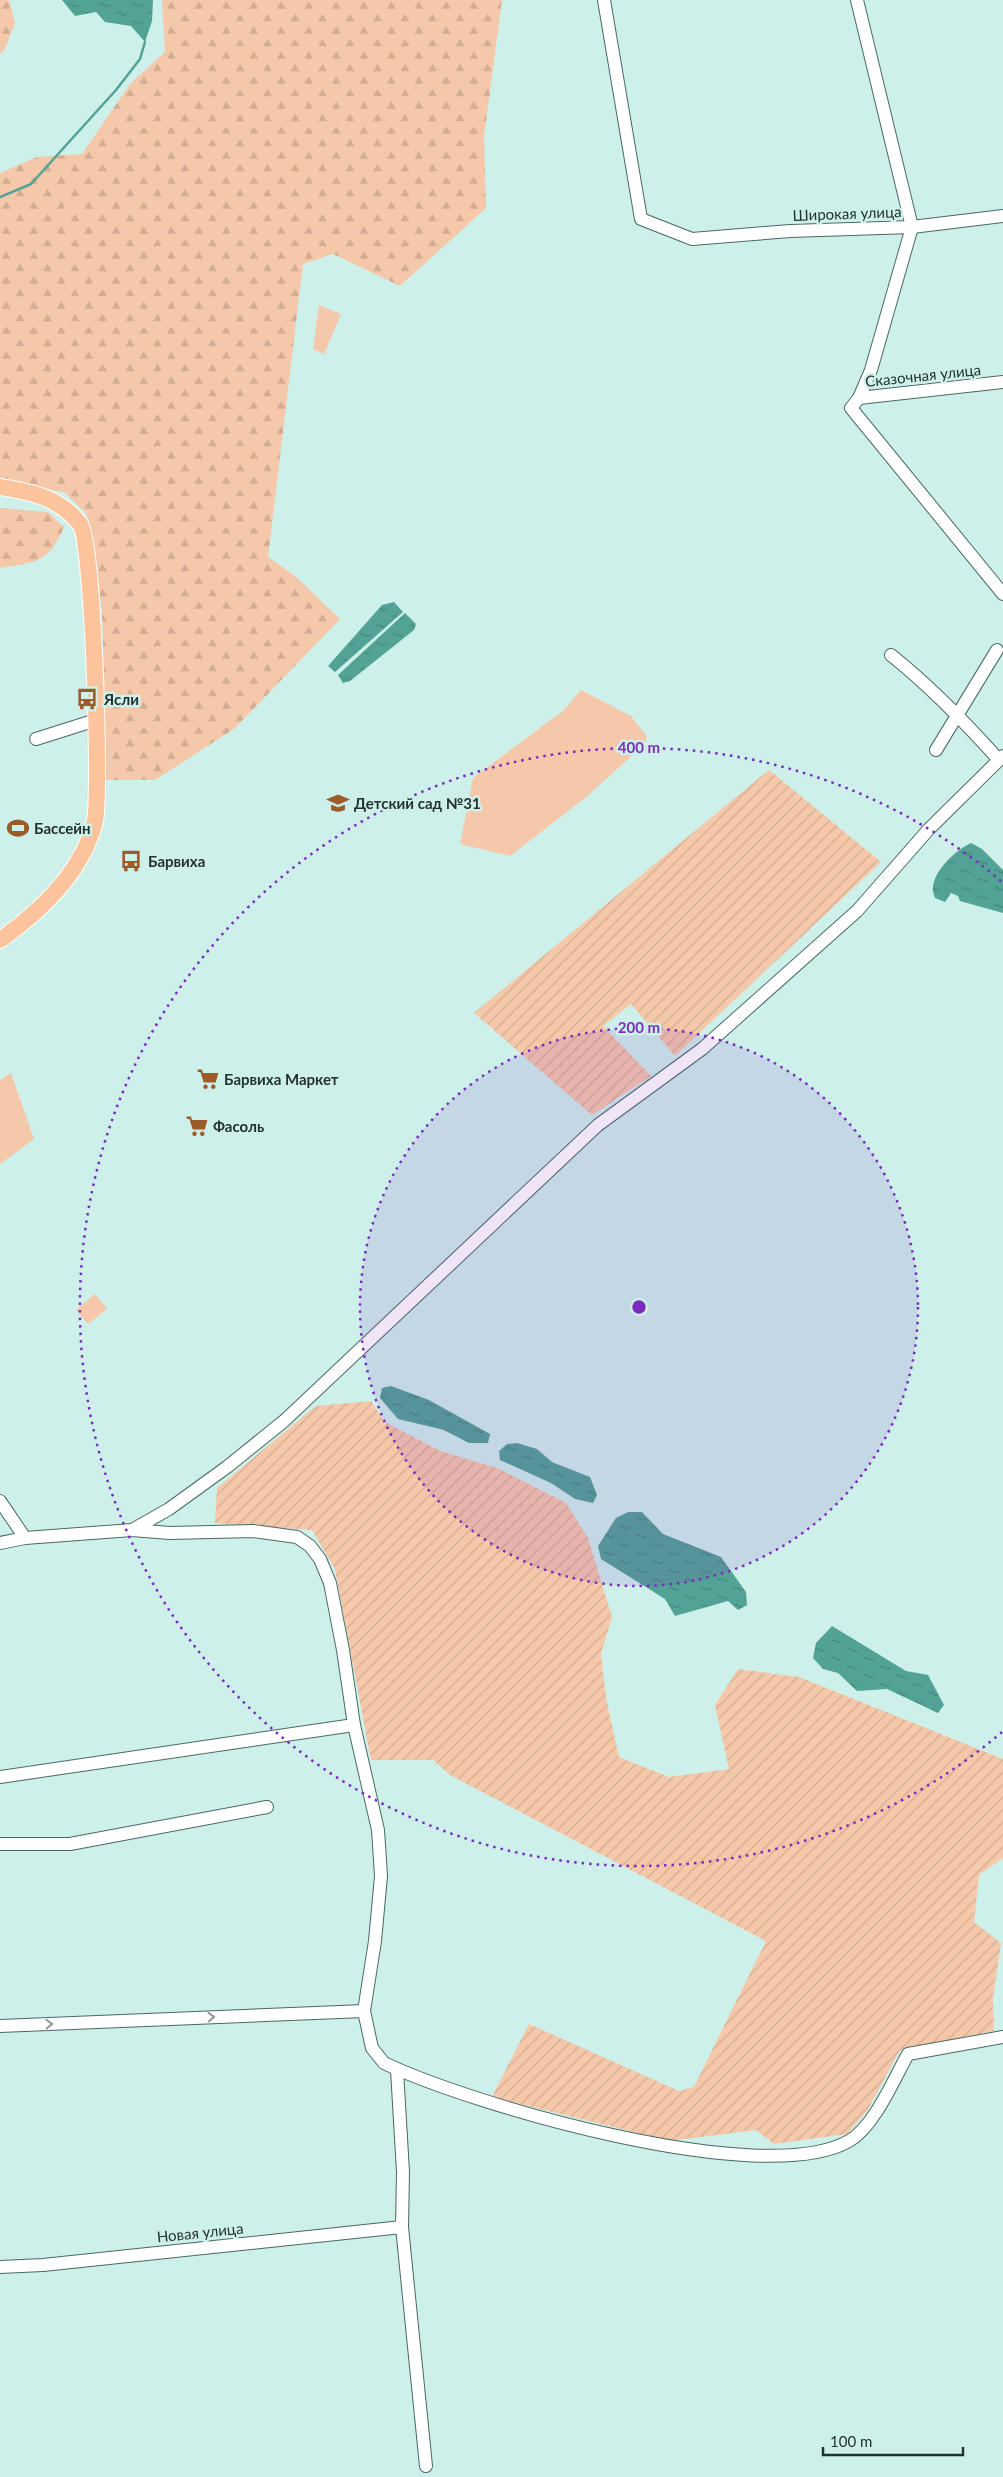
<svg xmlns="http://www.w3.org/2000/svg" width="1003" height="2477" font-family="Lato,sans-serif">
  <style>
    .forest { fill: url(#forest-firs) }
    .park { fill: #f5c8aa }
    .garden { fill: url(#garden-furrows) }
    .water { fill: url(#water-ripples) }
    .lines { fill: none; stroke-linecap: round; stroke-linejoin: round }
    .stream { stroke: #52a296; stroke-width: 2.5 }
    .minor-casing { stroke: #4a6863; stroke-width: 14 }
    .major-casing { stroke: #fff; stroke-width: 18 }
    .minor { stroke: #fff; stroke-width: 12 }
    .major { stroke: #fcc49c; stroke-width: 16 }
    .oneway { stroke: #929897 }
    .ring { fill: none; stroke: #7b2cbf; stroke-width: 2.5; stroke-dasharray: 2.5 5 }
    .labels { text-anchor: middle; dominant-baseline: central; stroke-width: 5; stroke-linejoin: round; paint-order: stroke }
    .street-label { font-size: 15px; fill: #24312f; stroke: #cef0ea }
    .poi-label { font-size: 15px; font-weight: bold; fill: #24312f; stroke: #cef0ea; text-anchor: start }
    .centre { fill: #7b2cbf; stroke: #cef0ea; stroke-width: 2.5 }
    .ring-label { font-size: 15px; text-anchor: middle; font-weight: bold; fill: #7b2cbf; stroke: #cef0ea; stroke-width: 5; stroke-linejoin: round; paint-order: stroke }
  </style>
  <defs>
    <pattern id="forest-firs" width="22" height="20" patternUnits="userSpaceOnUse" patternTransform="scale(1.25)"><rect width="22" height="20" fill="#f5c8aa"/><path d="M5 1l3.5 6h-7zM16 11l3.5 6h-7z" fill="#d2ac93"/></pattern>
    <pattern id="garden-furrows" width="10" height="10" patternUnits="userSpaceOnUse" patternTransform="scale(1.25)"><rect width="10" height="10" fill="#f5c8aa"/><path d="M-1 1l2-2M0 10L10 0M9 11l2-2" fill="none" stroke="#d2ac93"/></pattern>
    <pattern id="water-ripples" width="26" height="14" patternUnits="userSpaceOnUse" patternTransform="scale(1.25)"><rect width="26" height="14" fill="#52a296"/><path d="M2 4q2-2 4 0t4 0M15 11q2-2 4 0t4 0" fill="none" stroke="#44857b"/></pattern>
  </defs>
  <rect width="100%" height="100%" fill="#cef0ea"/>
  <g class="forest">
    <path d="M0 0H9L15 23 4 51 0 54Z"/>
    <path d="M162 0H502L484 137 486 208 400 286 333 254 303 264 268 557 295 576 340 619 234 729 155 780H106L102 613 93 538 86 513 64 492 0 482V173L37 157 82 154 130 84 165 52Z"/>
    <path d="M0 508 48 512 64 527C49 563 36 562 0 568Z"/>
  </g>
  <g class="park">
    <path d="M319 305 341 314 324 354 313 349Z"/>
    <path d="M581 690 631 716 647 737 645 744 585 798 510 856 460 844 473 778 564 710Z"/>
    <path d="M11 1073 34 1139 0 1164V1080Z"/>
    <path d="M95 1294 107 1309 88 1324 76 1310Z"/>
  </g>
  <g class="garden">
    <path d="M769 770 881 862 675 1056 631 1004 603 1026 651 1076 592 1115 474 1013Z"/>
    <path d="M371 1401 385 1422 440 1451 497 1468 566 1503 588 1538 612 1617 601 1654 606 1698 619 1757 669 1777 729 1769 715 1705 738 1669 799 1677 1003 1759V1858L979 1875 974 1922 1001 1943 993 1998 994 2031 900 2050 867 2111 847 2134 774 2144 756 2130 670 2141 492 2097 529 2024 679 2091 694 2087 766 1941 450 1775 433 1760H371L335 1569 312 1530 215 1523 217 1488 316 1406Z"/>
  </g>
  <g class="water">
    <path d="M62 0H153L152 21 145 42 131 26 105 22 96 12 75 16Z"/>
    <path d="M394 602 403 612 335 672 328 666 382 605Z"/>
    <path d="M405 613 416 624 414 630 350 681 343 683 338 675Z"/>
    <path d="M971 843 982 849 1003 870V913L960 901 958 896 951 893 945 902 935 898C934 895 932 890 933 887 935 869 956 850 971 843Z"/>
    <path d="M391 1386 429 1400 490 1434 488 1443H469L444 1430 398 1419 380 1398 382 1388Z"/>
    <path d="M517 1443 537 1449 552 1462 590 1477 597 1495 593 1503 575 1499 551 1483 500 1460 499 1451 507 1444Z"/>
    <path d="M628 1512H642L663 1534 721 1557 746 1592 747 1605 738 1610 728 1601 675 1616 665 1599 601 1559 598 1546 616 1518Z"/>
    <path d="M832 1626 906 1671 928 1675 944 1705 938 1713 887 1689 857 1691 838 1673 823 1669 813 1658 816 1643Z"/>
  </g>
  <g class="lines">
    <path class="stream" d="M0 197 31 184 116 90 140 59 145 42"/>
    <g class="minor-casing">
      <g id="minor">
        <path d="M604 0 641 219 692 239 790 231 912 227 1003 216"/>
        <path d="M857 0 912 227 871 370 859 398"/>
        <path d="M1003 382 859 398 851 408 1003 594"/>
        <path d="M891 655C931 687 965 722 999 760"/>
        <path d="M36 739 96 720"/>
        <path d="M936 750 997 650"/>
        <path d="M0 1501 25 1538"/>
        <path d="M132 1530 169 1509 227 1467 284 1421 598 1125 702 1049 857 911 929 829 1003 756"/>
        <path d="M0 1543 25 1538 132 1530 170 1533 253 1531 297 1537 310 1546 320 1559 330 1583 343 1650 354 1725 378 1830 381 1876 375 1941 364 2011 372 2048 384 2063C472 2105 763 2190 849 2141 874 2127 894 2079 908 2054L1003 2037"/>
        <path d="M0 1777 354 1725"/>
        <path d="M0 1844H70L267 1807"/>
        <path d="M0 2026 364 2011"/>
        <path d="M397 2070 403 2172 402 2227 426 2466"/>
        <path d="M0 2267 43 2265 402 2227"/>
      </g>
    </g>
    <g class="major-casing">
      <path id="major" d="M0 487C31 492 59 497 80 524 93 539 101 792 95 821 83 872 41 911 0 940"/>
    </g>
    <use href="#minor" class="minor"/>
    <use href="#major" class="major"/>
  </g>
  <defs><path id="oneway-chevron" d="M-2-3.5L2.5 0L-2 3.5" fill="none" stroke-width="1.6" stroke-linecap="round" stroke-linejoin="round" transform="scale(1.25)"/></defs>
  <g class="oneway">
    <use href="#oneway-chevron" transform="translate(211 2017) rotate(-2)"/>
    <use href="#oneway-chevron" transform="translate(49 2024) rotate(-2)"/>
  </g>
  <circle cx="639" cy="1307" r="279" fill="#7b2cbf" fill-opacity=".12"/>
  <g class="ring">
    <circle cx="639" cy="1307" r="279"/>
    <path d="M1002 1732A559 559 0 1 1 1002 882"/>
  </g>
  <defs>
    <g id="bus-bare" transform="scale(1.725)"><path d="M-5-6H5V4H4V6H2V4H-2V6H-4V4H-5ZM-3.5-4V0h7V-4ZM-3.5 1.2v1.5H-2V1.2ZM2 1.2v1.5H3.5V1.2Z" fill="#9d5b29" stroke="#cef0ea" stroke-width="2.5" paint-order="stroke"/></g>
    <g id="school-bare" transform="scale(1.725)"><path d="M0-5L7-2L0 1L-7-2ZM-4 1L0 2.5L4 1V4Q0 6-4 4Z" fill="#9d5b29" stroke="#cef0ea" stroke-width="2.5" paint-order="stroke"/></g>
    <g id="stadium-bare" transform="scale(1.725)"><path d="M0-5a6.5 5 0 1 0 0 10a6.5 5 0 1 0 0-10ZM-3.5-1.8h7v3.6h-7Z" fill="#9d5b29" stroke="#cef0ea" stroke-width="2.5" paint-order="stroke"/></g>
    <g id="supermarket-bare" transform="scale(1.725)"><path d="M-6-5.5h2.5l.6 2H6L4.5 2H-2.5L-4.4-4H-6ZM-1.5 3.2a1.3 1.3 0 1 0 .1 0ZM3 3.2a1.3 1.3 0 1 0 .1 0Z" fill="#9d5b29" stroke="#cef0ea" stroke-width="2.5" paint-order="stroke"/></g>
  </defs>
  <g fill-rule="evenodd">
    <use href="#bus-bare" x="87" y="699"/>
    <use href="#school-bare" x="338" y="803"/>
    <use href="#stadium-bare" x="18" y="828"/>
    <use href="#bus-bare" x="131" y="861"/>
    <use href="#supermarket-bare" x="208" y="1079"/>
    <use href="#supermarket-bare" x="197" y="1126"/>
  </g>
  <g class="labels">
    <g class="street-label">
      <text transform="translate(847 213) rotate(-2)">Широкая улица</text>
      <text transform="translate(923 375) rotate(-6)">Сказочная улица</text>
      <text transform="translate(200 2232) rotate(-6)">Новая улица</text>
    </g>
    <g class="poi-label">
      <text x="104" y="699">Ясли</text>
      <text x="354" y="803">Детский сад №31</text>
      <text x="34" y="828">Бассейн</text>
      <text x="148" y="861">Барвиха</text>
      <text x="224" y="1079">Барвиха Маркет</text>
      <text x="213" y="1126">Фасоль</text>
    </g>
  </g>
  <circle cx="639" cy="1307" r="8" class="centre"/>
  <g class="ring-label">
    <text x="639" y="753">400 m</text>
    <text x="639" y="1033">200 m</text>
  </g>
  <path d="M823 2447v8h140v-8" fill="none" stroke="#24312f" stroke-width="2.5"/>
  <text x="830" y="2447" font-size="15" fill="#24312f" stroke="#cef0ea" stroke-width="4" paint-order="stroke">100 m</text>
</svg>
